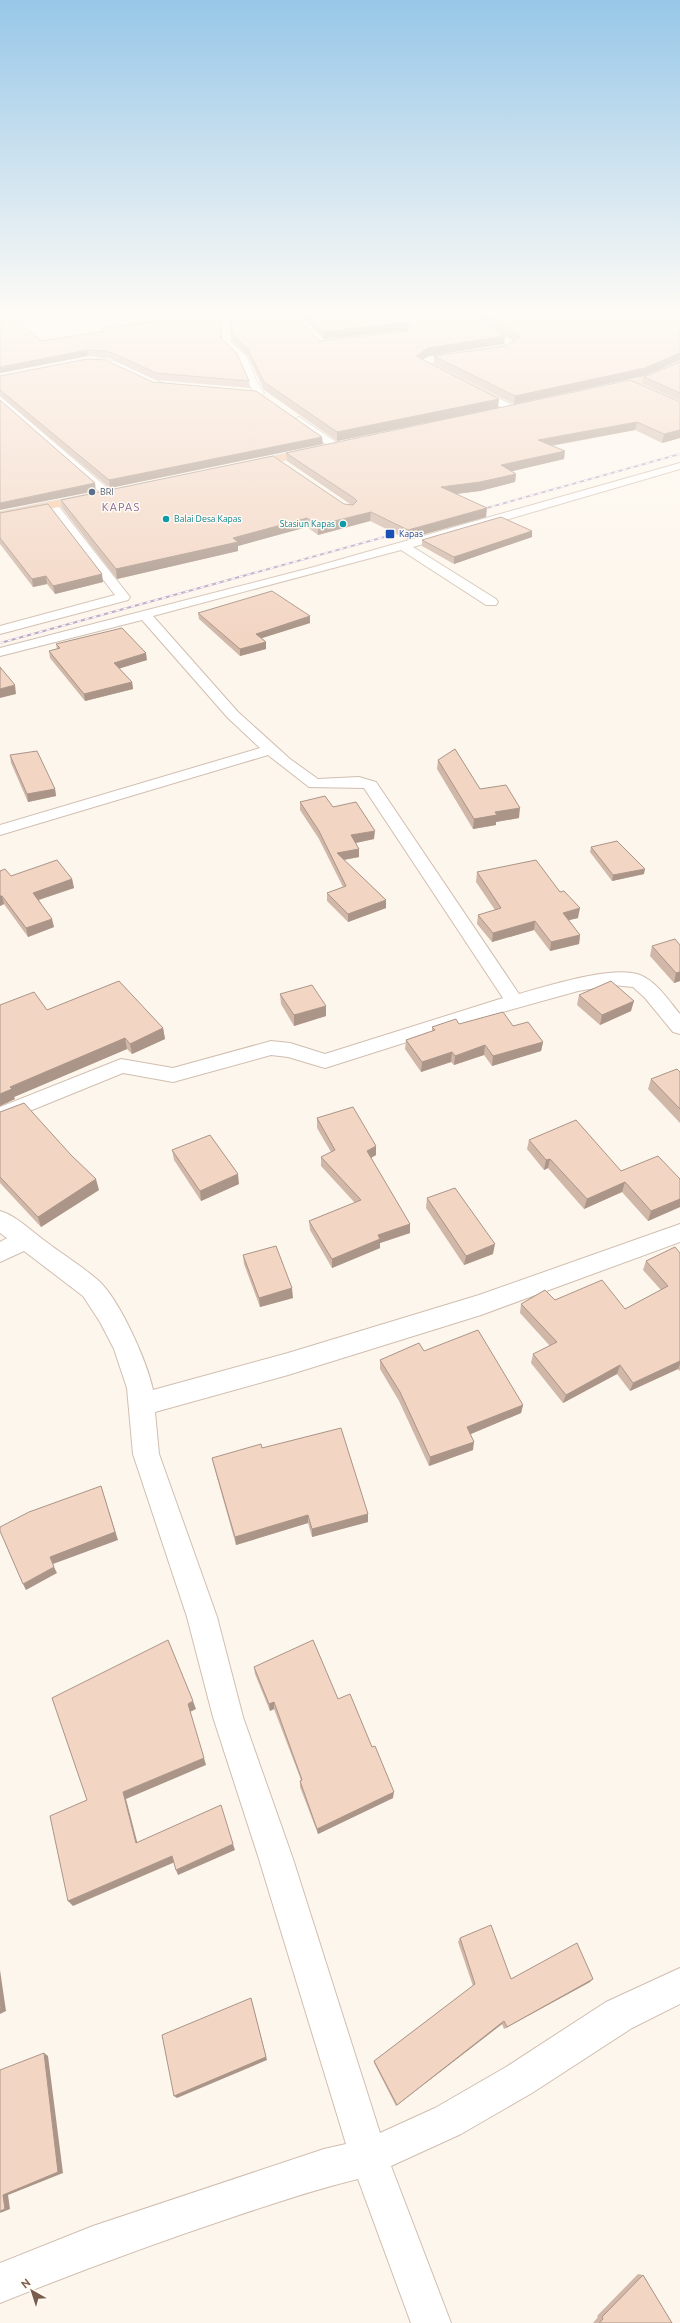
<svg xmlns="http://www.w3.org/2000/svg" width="680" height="2323" font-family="Ubuntu,sans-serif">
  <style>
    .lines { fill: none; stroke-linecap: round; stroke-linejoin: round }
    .minor-casing { stroke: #d1beb0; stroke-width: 2 }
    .tertiary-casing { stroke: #d1beb0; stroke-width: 2 }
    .trunk-casing { stroke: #dad1cd; stroke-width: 2 }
    .minor { fill: #fff; fill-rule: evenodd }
    .tertiary { fill: #fff; fill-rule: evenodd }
    .trunk { fill: #f9c8a4; fill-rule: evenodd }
    .rail-casing { stroke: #b9a8c9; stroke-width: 2 }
    .rail { stroke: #fffaf3; stroke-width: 1.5; stroke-dasharray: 4; stroke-linecap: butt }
    .wall { fill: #d1b7a8 }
    .shaded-wall { fill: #aa9588 }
    .building { fill: #f3d5c3; stroke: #aa9588 }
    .service-dot { fill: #5c6f8a; stroke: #fffaf3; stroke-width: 1.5 }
    .culture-dot { fill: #0f9aa8; stroke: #fffaf3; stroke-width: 1.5 }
    .transit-dot { fill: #1a4fb4; stroke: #fffaf3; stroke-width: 1.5 }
    .labels { text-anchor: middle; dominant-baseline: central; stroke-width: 3; stroke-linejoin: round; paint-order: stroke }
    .far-service-label { font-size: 9px; fill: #4e5e75; stroke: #fffaf3; text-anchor: start }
    .far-culture-label { font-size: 9px; fill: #0d838f; stroke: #fffaf3; text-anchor: start }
    .far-transit-label { font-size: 9px; fill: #164399; stroke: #fffaf3; text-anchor: start }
    .far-quarter-label { font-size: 11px; letter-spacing: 1px; fill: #846695; stroke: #fffaf3 }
  </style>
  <rect width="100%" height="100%" fill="#fdf6ec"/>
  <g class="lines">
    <g class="minor-casing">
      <g id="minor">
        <path d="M231 311H262L226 317 230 327 231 342 247 357 256 380 264 393 262 395H256L246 380 238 358 222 343V327L217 315Z"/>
        <path d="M455 311H466L518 344 504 352 429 363 516 407V411H508L417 363 428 357 502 347 507 344Z"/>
        <path d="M99 358 119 363 166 385 161 388C138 382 119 369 96 363L94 361Z"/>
        <path d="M299 417 339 444V448H331L295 422 294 420Z"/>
        <path d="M680 463V469L413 547 496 599 498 602 496 605H486L401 550 153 616 238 712 290 759 318 779 359 777 376 782 519 994C548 986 613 965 640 975 657 982 669 1001 680 1014V1034L673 1032 645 998 633 987 613 985 578 991 492 1015 325 1068 288 1057 271 1055 173 1082 123 1073 0 1123V1107L121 1059 173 1068 271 1041 290 1043 325 1054 503 998 364 788 309 787 268 755 0 835V825L260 748 228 718 142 620 0 656V648L314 567Z"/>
        <path d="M52 502 56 503 130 597 128 600 0 634V626L115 595 46 505Z"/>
        <path d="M0 1211C17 1216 31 1231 45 1241 62 1254 82 1266 99 1281 120 1301 147 1361 153 1390L288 1353 479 1295 680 1224V1242L481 1315 288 1375 155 1412 159 1454 217 1617 243 1717 293 1859 380 2133 435 2108 506 2067 606 2002 680 1968V2004L632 2028 532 2093 461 2134 391 2166 451 2323H411L358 2179C316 2189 275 2203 233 2217 155 2243 77 2272 0 2303V2263L93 2226 324 2149 346 2144 259 1859 213 1717 187 1617 133 1454 127 1388 114 1349 100 1322 83 1296 24 1251 0 1262V1242L7 1238 0 1233Z"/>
      </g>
    </g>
    <g class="tertiary-casing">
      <path id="tertiary" d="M0 396 111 491 113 493 111 495H103L0 404Z"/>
    </g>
    <g class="trunk-casing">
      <g id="trunk">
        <path d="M680 361V368L650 381 606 393 601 390 644 377Z"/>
        <path d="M316 447 320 448V452L248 468 242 465 248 462Z"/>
        <path d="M91 494 95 495 97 497 95 499 0 520V512Z"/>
      </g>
    </g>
    <use href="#minor" class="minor"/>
    <use href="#tertiary" class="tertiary"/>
    <use href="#trunk" class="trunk"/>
    <g class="rail-casing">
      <g id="rail">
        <path d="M476 511 680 454"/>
        <path d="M0 643 406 531"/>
      </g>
    </g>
    <use href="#rail" class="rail"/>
  </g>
  <g class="wall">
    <path d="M0 311 41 341 103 332 102 327 148 323 147 318 221 338 249 381 250 388 156 380 109 358 88 356 0 373Z"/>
    <path d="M228 311 320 341 408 330H407L324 339 295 311H465L505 336 504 344 428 356 422 359 498 408 337 441 264 390 248 356 232 341V327L228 318Z"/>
    <path d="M469 311H680V360L644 376 514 404 434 364V356L505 346 514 341Z"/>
    <path d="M680 362V401L642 384 644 377Z"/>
    <path d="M0 376 153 382 323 444 110 488 0 396Z"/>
    <path d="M680 402V438L662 443 635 430 552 446 564 459 511 471 516 474 515 482 480 491 456 494 486 517 407 539 370 521 318 535 307 527 238 546V551L117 579 62 508 61 500 350 504 287 461 286 453Z"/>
    <path d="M0 513 103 582 55 594 47 584 33 587 0 544Z"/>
    <path d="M532 531V537L454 564 422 546V540Z"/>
    <path d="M198 613 310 623 261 638 266 642V649L240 656 199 619Z"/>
    <path d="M56 644 147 660 119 668 132 682 133 689 85 701 50 658 49 651 57 649Z"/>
    <path d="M10 755 55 789 56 796 28 802 11 763Z"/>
    <path d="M438 760 480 789 519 818 496 822V825L473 829 437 769Z"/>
    <path d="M300 802 333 807 374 839 355 843 359 849V857L344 860 386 900V908L348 922 327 901V893L343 887 319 839 300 810Z"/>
    <path d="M591 847 644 874 612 881 590 852Z"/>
    <path d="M0 871 11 876 72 879 74 888 39 900 54 927 28 937 4 904 0 906Z"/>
    <path d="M477 872 578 918 569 920 580 935 579 944 550 951 534 930 492 942 477 924 478 915 495 910 476 882Z"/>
    <path d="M680 945V981L674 983 650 956 652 946Z"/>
    <path d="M280 994 326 1016 294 1026 281 1004Z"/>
    <path d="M579 995 631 1011 600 1025 577 1005Z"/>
    <path d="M0 1005 47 1010 163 1028 165 1039 132 1054 127 1049 14 1097 15 1099 0 1106Z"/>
    <path d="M459 1024 513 1026 543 1042 541 1051 492 1066 484 1055 454 1065 451 1062 421 1072 405 1049 406 1040 432 1031V1027Z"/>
    <path d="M680 1072V1123L648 1089 651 1079Z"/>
    <path d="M0 1112 99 1190 41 1227 0 1183Z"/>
    <path d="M317 1118 376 1155 371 1158 410 1233 380 1243V1248L332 1268 310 1230 309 1221 355 1203 321 1166V1157L331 1152 317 1128Z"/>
    <path d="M529 1140 621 1171 680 1179V1207L648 1221 622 1192 584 1209 548 1168 544 1170 527 1149Z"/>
    <path d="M172 1150 239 1184 201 1201 174 1160Z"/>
    <path d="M427 1198 493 1254 464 1265 426 1208Z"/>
    <path d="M680 1253V1371L678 1369 630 1391 617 1374 563 1403 531 1363 533 1354 550 1346 520 1313 521 1304 555 1300 625 1309 661 1290 643 1270 646 1261Z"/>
    <path d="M243 1255 293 1298 260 1307 244 1264Z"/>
    <path d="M424 1351 523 1405 521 1413 471 1434 473 1450 429 1466 399 1401 380 1369V1360Z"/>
    <path d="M262 1448 368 1514V1522L312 1537 308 1523 236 1545 214 1467 212 1458Z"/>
    <path d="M254 1667 338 1699 393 1798 318 1834 300 1787V1781L301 1780 274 1709 270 1711 255 1674Z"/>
    <path d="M460 1938 511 1979 590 1982 504 2029 502 2024 396 2106 374 2063V2061L473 1986 458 1942Z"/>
    <path d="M638 2274 643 2275 672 2323H593L598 2317 597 2316Z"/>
  </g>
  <g class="shaded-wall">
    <path d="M407 322V330L324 339 323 332Z"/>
    <path d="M505 336 504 344 428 356 416 364V356L428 348Z"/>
    <path d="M87 350 88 356 0 373V367Z"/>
    <path d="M680 353V360L644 376 514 404 515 396Z"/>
    <path d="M499 399 498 408 337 441V432Z"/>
    <path d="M637 422 635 430 537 448 538 440Z"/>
    <path d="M680 430V438L662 443 664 434Z"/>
    <path d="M322 437 323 444 110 488 109 480Z"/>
    <path d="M565 451 564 459 500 474 501 465Z"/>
    <path d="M516 474 515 482 480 491 440 496 441 487Z"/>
    <path d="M95 483 96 491 0 510V503Z"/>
    <path d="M487 508 486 517 407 539 408 530Z"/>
    <path d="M371 512 370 521 318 535V525Z"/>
    <path d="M307 518V527L238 546V551L117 579 116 569Z"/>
    <path d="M532 531V537L454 564V557Z"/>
    <path d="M102 574 103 582 55 594 53 586Z"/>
    <path d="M46 576 47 584 33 587 32 579Z"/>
    <path d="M310 616V623L256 640V634Z"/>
    <path d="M266 642V649L240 656V649Z"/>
    <path d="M146 653 147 660 115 670 114 663Z"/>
    <path d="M132 682 133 689 85 701 84 694Z"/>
    <path d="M15 685 16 694 0 698V689Z"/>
    <path d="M55 789 56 796 28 802 27 794Z"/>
    <path d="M520 808 519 818 496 822V825L473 829 474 819 495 812Z"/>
    <path d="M375 831 374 839 351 844V835Z"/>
    <path d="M359 849V857L337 861V853Z"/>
    <path d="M645 869 644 874 612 881 613 875Z"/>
    <path d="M72 879 74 888 35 901 33 893Z"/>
    <path d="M0 896H2L4 904 0 906Z"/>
    <path d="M386 900V908L348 922V914Z"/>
    <path d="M580 908 578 918 561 922 563 913Z"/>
    <path d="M52 919 54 927 28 937 26 928Z"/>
    <path d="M535 921 534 930 492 942 493 933Z"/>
    <path d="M580 935 579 944 550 951 551 942Z"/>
    <path d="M680 972V981L674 983 676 973Z"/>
    <path d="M634 1001 631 1011 600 1025 602 1015Z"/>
    <path d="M326 1006V1016L294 1026V1015Z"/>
    <path d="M163 1028 165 1039 132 1054 130 1044Z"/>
    <path d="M125 1038 127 1049 14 1097 15 1099 0 1106V1094L10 1087Z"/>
    <path d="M543 1042 541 1051 492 1066 493 1056Z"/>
    <path d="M485 1045 484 1055 454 1065 455 1056Z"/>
    <path d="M452 1052 451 1062 421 1072 422 1062Z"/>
    <path d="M376 1146V1155L367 1160V1151Z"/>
    <path d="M550 1159 548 1168 544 1170 546 1160Z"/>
    <path d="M238 1174 239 1184 201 1201 200 1191Z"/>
    <path d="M96 1179 99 1190 41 1227 38 1217Z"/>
    <path d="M625 1182 622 1192 584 1209 587 1199Z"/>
    <path d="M680 1199V1207L648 1221 651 1211Z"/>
    <path d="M410 1224V1233L380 1243V1248L332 1268V1259L378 1235Z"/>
    <path d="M495 1244 493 1254 464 1265 466 1256Z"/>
    <path d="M292 1288 293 1298 260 1307 259 1298Z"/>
    <path d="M680 1361V1364L678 1369 630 1391 633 1383Z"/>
    <path d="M620 1365 617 1374 563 1403 566 1395Z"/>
    <path d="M523 1405 521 1413 466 1436 467 1427Z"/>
    <path d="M474 1442 473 1450 429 1466 430 1457Z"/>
    <path d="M101 1486 118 1540 53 1564 50 1557Z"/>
    <path d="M368 1514V1522L312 1537V1529Z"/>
    <path d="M308 1515V1523L236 1545 235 1537Z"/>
    <path d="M54 1567 57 1573 26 1590 23 1584Z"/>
    <path d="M193 1701 196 1709 190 1712 188 1704Z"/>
    <path d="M274 1702V1709L270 1711 269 1704Z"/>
    <path d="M204 1758 206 1765 126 1799 139 1849 136 1843 123 1792Z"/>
    <path d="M394 1792 393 1798 318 1834 317 1829Z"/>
    <path d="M233 1844 235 1850 178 1875 176 1870Z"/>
    <path d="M172 1856 175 1862 73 1906 68 1901Z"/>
    <path d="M0 1970 6 2011 0 2014Z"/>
    <path d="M593 1979 590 1982 504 2029 507 2027Z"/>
    <path d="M251 1998 267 2060 177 2098 174 2096Z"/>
    <path d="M504 2021 502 2024 396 2106 397 2105Z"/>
    <path d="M44 2053 48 2056 63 2173 8 2195 10 2209 0 2213 3 2195Z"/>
  </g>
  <g class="building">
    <path d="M0 311H6L41 341 105 331 102 327 151 323 147 318 216 311 220 321 221 338 236 352 249 381 156 373 108 351 87 350 0 367Z"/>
    <path d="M228 311H290L320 341 407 331 413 326 407 322 323 332 303 311H465L505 336 428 348 416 356 499 399 337 432 264 382 248 349 232 334 231 319Z"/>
    <path d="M481 311H680V353L645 368 515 396 434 356 505 346 520 337Z"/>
    <path d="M87 359 105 360 153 382 256 391 322 437 109 480 0 390V376Z"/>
    <path d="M680 362V393L644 377Z"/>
    <path d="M630 380 680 402V430L664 434 637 422 538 440 565 451 501 465 516 474 480 482 441 487 487 508 408 530 371 512 318 525 307 518 233 538 238 542 116 569 61 500 273 456 344 504 353 505 357 501 354 498 286 453Z"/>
    <path d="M0 400 95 483 0 503Z"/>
    <path d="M48 504 102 574 53 586 46 576 32 579 0 538V513Z"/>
    <path d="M501 517 532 531 454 557 422 540Z"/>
    <path d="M272 591 310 616 256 634 266 642 240 649 198 613Z"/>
    <path d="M122 628 146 653 114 663 132 682 84 694 49 651 60 648 56 644Z"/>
    <path d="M0 667 15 685 0 689Z"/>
    <path d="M455 749 480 789 506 785 520 808 495 812 497 815 474 819 438 760Z"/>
    <path d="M37 751 55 789 27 794 10 755Z"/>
    <path d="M325 796 333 807 356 802 375 831 351 835 359 849 337 853 386 900 348 914 327 893 346 886 319 831 300 802Z"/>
    <path d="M617 841 645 869 613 875 591 847Z"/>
    <path d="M57 860 72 879 33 893 52 919 26 928 2 896H0V871L5 869 11 876Z"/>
    <path d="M536 860 560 892 564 891 580 908 563 913 580 935 551 942 535 921 493 933 478 915 501 908 477 872Z"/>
    <path d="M675 939 680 945V972L676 973 652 946Z"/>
    <path d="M119 981 163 1028 130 1044 125 1038 10 1087 12 1089 0 1094V1005L34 992 47 1010Z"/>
    <path d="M611 981 634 1001 602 1015 579 995Z"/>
    <path d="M312 985 326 1006 294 1015 280 994Z"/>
    <path d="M503 1012 513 1026 528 1022 543 1042 493 1056 485 1045 455 1056 452 1052 422 1062 406 1040 435 1030 432 1027 456 1019 459 1024Z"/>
    <path d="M677 1069 680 1072V1109L651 1079Z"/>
    <path d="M24 1103 71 1155 96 1179 38 1217 0 1177V1112Z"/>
    <path d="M353 1107 376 1146 367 1151 410 1224 378 1235 380 1239 332 1259 309 1221 361 1200 321 1157 335 1150 317 1118Z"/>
    <path d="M576 1120 621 1171 658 1156 680 1179V1199L651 1211 625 1182 587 1199 550 1159 546 1160 529 1140Z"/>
    <path d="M210 1135 238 1174 200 1191 172 1150Z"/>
    <path d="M455 1188 495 1244 466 1256 427 1198Z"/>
    <path d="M276 1246 292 1288 259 1298 243 1255Z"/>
    <path d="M675 1247 680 1253V1361L633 1383 620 1365 566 1395 533 1354 557 1342 521 1304 545 1290 555 1300 602 1280 625 1309 668 1286 646 1261Z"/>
    <path d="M478 1330 523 1405 467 1427 474 1442 430 1457 400 1392 380 1360 419 1343 424 1351Z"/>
    <path d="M341 1428 368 1514 312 1529 308 1515 235 1537 212 1458 261 1444 262 1448Z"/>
    <path d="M101 1486 115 1532 50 1557 54 1567 23 1584 0 1531V1527L29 1512Z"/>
    <path d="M168 1640 193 1701 188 1704 204 1758 123 1792 136 1843 221 1805 233 1844 176 1870 172 1856 68 1901 50 1816 87 1800 52 1698Z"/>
    <path d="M313 1640 338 1699 350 1694 372 1747 375 1746 394 1792 317 1829 300 1781 302 1780 274 1702 269 1704 254 1667Z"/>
    <path d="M491 1925 511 1979 577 1943 593 1979 507 2027 504 2021 397 2105 374 2061 475 1984 460 1938Z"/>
    <path d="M251 1998 266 2057 174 2096 162 2035Z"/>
    <path d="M0 2000 1 2008 0 2009Z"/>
    <path d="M44 2053 58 2172 3 2195 5 2209 0 2211V2070Z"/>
    <path d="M643 2275 672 2323H599L603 2319 602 2317Z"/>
  </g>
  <linearGradient id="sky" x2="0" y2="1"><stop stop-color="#97c7e8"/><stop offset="0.49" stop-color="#fefbf6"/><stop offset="1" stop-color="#fefbf6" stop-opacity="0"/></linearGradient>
  <rect width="680" height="637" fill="url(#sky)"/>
  <circle class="service-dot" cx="92" cy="492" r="4"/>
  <g class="culture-dot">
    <circle cx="166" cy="519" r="4"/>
    <circle cx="343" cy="524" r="4"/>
  </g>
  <rect class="transit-dot" x="385" y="529" width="10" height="10" rx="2"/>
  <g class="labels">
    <g class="far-service-label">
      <text x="100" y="492">BRI</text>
    </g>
    <g class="far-culture-label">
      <text x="174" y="519">Balai Desa Kapas</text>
      <text x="335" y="524" text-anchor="end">Stasiun Kapas</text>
    </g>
    <g class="far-transit-label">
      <text x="399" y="534">Kapas</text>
    </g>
    <g class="far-quarter-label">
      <text x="121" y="507">KAPAS</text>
    </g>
  </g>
  <g transform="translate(32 2291) rotate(321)" stroke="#fffaf3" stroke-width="3" paint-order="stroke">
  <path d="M0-3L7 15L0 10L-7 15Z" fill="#7a5c4d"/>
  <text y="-6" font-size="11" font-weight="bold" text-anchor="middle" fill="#7a5c4d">N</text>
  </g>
</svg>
